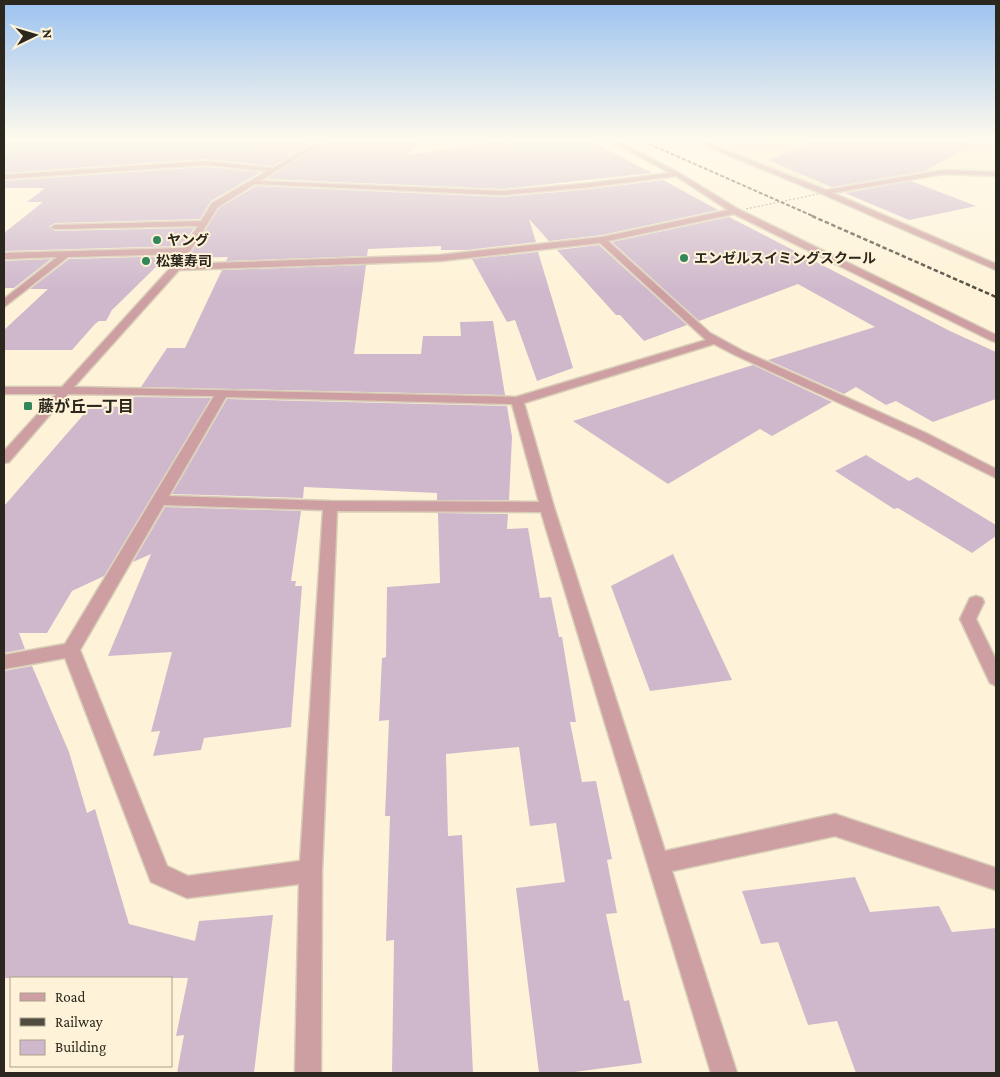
<svg xmlns="http://www.w3.org/2000/svg" width="1000" height="1077" font-family="'Crimson Pro','Noto Sans JP',serif">
  <style>
    .built { fill: #f5e7c6 }
    .building { fill: #cfb8cc }
    .lines { fill: none; stroke-linecap: round; stroke-linejoin: round }
    .minor-casing { stroke: #d8ceb7; stroke-width: 3 }
    .minor { fill: #ce9fa2; fill-rule: evenodd }
    .rail-far1 { stroke: #514c40; stroke-width: 2; stroke-dasharray: 4 2; stroke-linecap: butt }
    .rail { stroke: #514c40; stroke-width: 2.5; stroke-dasharray: 4.5 2.5; stroke-linecap: butt }
    .path-bridge { stroke: #8c8574; stroke-width: 1; stroke-dasharray: 2 2; stroke-linecap: butt }
    .poi-dot { fill: #328659; stroke: #fef3d8; stroke-width: 2 }
    .labels { text-anchor: middle; dominant-baseline: central; stroke-width: 4; stroke-linejoin: round; paint-order: stroke }
    .far-poi-label { font-size: 14px; font-weight: bold; fill: #2b271e; stroke: #fef3d8; text-anchor: start }
    .poi-label { font-size: 16px; font-weight: bold; fill: #2b271e; stroke: #fef3d8; text-anchor: start }
  </style>
  <rect width="100%" height="100%" fill="#fef3d8"/>
  <path class="built" d="M724 139H996V171L938 170 834 187 821 186 715 145V142Z"/>
  <g class="building">
    <path d="M4 139H318L273 166 206 159 4 173Z"/>
    <path d="M331 139H427L407 155 514 139H587L652 173 503 189 266 179Z"/>
    <path d="M821 139H982L925 171 832 187 768 160Z"/>
    <path d="M206 167 261 172 211 201 200 219 55 223 49 226 55 231 194 228 182 246 4 251V233L43 202H27L45 188H4V181Z"/>
    <path d="M663 180 718 210 602 235 549 241 529 219 536 242 467 250H441V246L368 249 367 256 226 261 228 257 188 258 219 208 256 186 503 197 591 189Z"/>
    <path d="M911 181 976 206 909 220 845 193Z"/>
    <path d="M729 217 950 331 996 352V399L933 422 896 401 886 405 856 387 844 394 768 360 875 327 798 284 699 321 612 242Z"/>
    <path d="M599 245 687 325 644 341 620 315H616L557 250Z"/>
    <path d="M538 252 573 368 537 381 515 320 507 322 472 259Z"/>
    <path d="M177 256 175 259H164L112 310 106 321H99L95 324 72 350H4V330L48 289H30L69 259Z"/>
    <path d="M51 259 14 288H4V261Z"/>
    <path d="M366 265 354 354H421L423 336H461L460 322 493 321 505 395 141 387 167 348H185L222 270Z"/>
    <path d="M753 365 832 402 772 436 760 429 668 484 573 421Z"/>
    <path d="M134 397 211 398 104 576 72 591 47 633H19L25 649 4 653V506L91 406 127 407Z"/>
    <path d="M227 399 507 406 512 437 509 500H437V493L304 487 303 498 172 494Z"/>
    <path d="M866 455 909 481 917 477 996 525V536L972 553 898 508 894 509 835 471Z"/>
    <path d="M165 507 301 511 291 581H296L295 586H302L291 727 204 738 201 750 153 756 160 731 151 732 172 652 108 656 151 554 133 562Z"/>
    <path d="M438 513 508 514 507 529 528 528 540 598 551 597 559 637H562L576 722H570L582 782 596 781 612 859 607 860 617 913 606 914 624 1001 629 1000 642 1063 567 1073H539L516 888 565 882 556 823 530 826 519 747 446 754 448 836 462 835 473 1073H392L394 940 386 941 390 816H385L389 720 379 721 382 658 386 657 387 587 440 583Z"/>
    <path d="M673 554 732 680 650 691 611 586Z"/>
    <path d="M32 666 69 752 87 813 95 809 129 924 195 941 199 921 273 915 254 1073H177L184 1035 176 1036 188 978H4V671Z"/>
    <path d="M855 877 870 912 939 906 952 932 996 928V1073H856L837 1021 808 1025 778 942 761 944 742 891Z"/>
  </g>
  <g class="lines">
    <g class="minor-casing">
      <g id="minor">
        <path d="M322 139H329L260 181 503 191 591 183 670 173 607 139H615L679 173 738 209 996 335V342L992 341 734 214 608 241 710 333 743 351 926 433 996 469V478L918 439 735 355 714 344 524 403 554 507 665 851 835 814 996 868V890L835 836 672 871 737 1073H711L541 512 337 511 322 871 321 1073H295L299 884 187 898 151 882 65 658 4 669V655L65 644 214 396 68 394 9 462 4 463V451L56 394H4V387H62L173 265 180 254 68 257 4 307V299L57 257 4 259V253L183 248 198 226 55 229 51 227 55 225 201 221 212 203 267 171 206 165 4 179V175L206 161 273 168ZM676 176 728 210 602 237 440 255 182 264 218 207 255 184 503 195 591 187ZM600 243 706 340 516 397 74 387 179 270 440 261ZM226 397 512 404 539 502 330 501 169 496ZM164 505 323 510 300 861 188 876 167 866 80 650Z"/>
        <path d="M689 139H697L826 190 944 170 996 172V176L944 174 833 193 996 264V270L822 194Z"/>
        <path d="M976 596 982 598 984 602 976 619 996 660V686L990 683 960 619 970 598Z"/>
      </g>
    </g>
    <use href="#minor" class="minor"/>
    <path class="rail-far1" d="M638 139 815 217"/>
    <path class="rail" d="M812 216 996 297"/>
    <path class="path-bridge" d="M746 209 818 194"/>
  </g>
  <linearGradient id="sky" x2="0" y2="1"><stop stop-color="#9bc2f0"/><stop offset="0.48" stop-color="#fffaed"/><stop offset="1" stop-color="#fffaed" stop-opacity="0"/></linearGradient>
  <rect width="1000" height="290" fill="url(#sky)"/>
  <g class="poi-dot">
    <circle cx="157" cy="240" r="5"/>
    <circle cx="684" cy="258" r="5"/>
    <circle cx="146" cy="261" r="5"/>
    <rect x="23" y="401" width="10" height="10" rx="2.5"/>
  </g>
  <g class="labels">
    <g class="far-poi-label">
      <text x="167" y="240">ヤング</text>
      <text x="694" y="258">エンゼルスイミングスクール</text>
      <text x="156" y="261">松葉寿司</text>
    </g>
    <g class="poi-label">
      <text x="38" y="406">藤が丘一丁目</text>
    </g>
  </g>
  <rect width="1000" height="1077" fill="none" stroke="#2b271e" stroke-width="10"/>
  <rect x="10" y="977" width="162" height="90" fill="#fef3d8" stroke="#aaa18e"/>
  <rect x="20" y="993" width="25" height="8" fill="#ce9fa2" stroke="#aaa18e"/>
  <text x="55" y="1002" font-size="15" fill="#2b271e">Road</text>
  <rect x="20" y="1018" width="25" height="8" fill="#514c40" stroke="#aaa18e"/>
  <text x="55" y="1027" font-size="15" fill="#2b271e">Railway</text>
  <rect x="20" y="1040" width="25" height="15" fill="#cfb8cc" stroke="#aaa18e"/>
  <text x="55" y="1052" font-size="15" fill="#2b271e">Building</text>
  <g transform="translate(35 35) rotate(85)" stroke="#fef3d8" stroke-width="4" paint-order="stroke">
  <path d="M0-4L9 19L0 12L-9 19Z" fill="#2b271e"/>
  <text y="-8" font-size="14" font-weight="bold" text-anchor="middle" fill="#2b271e">N</text>
  </g>
</svg>
